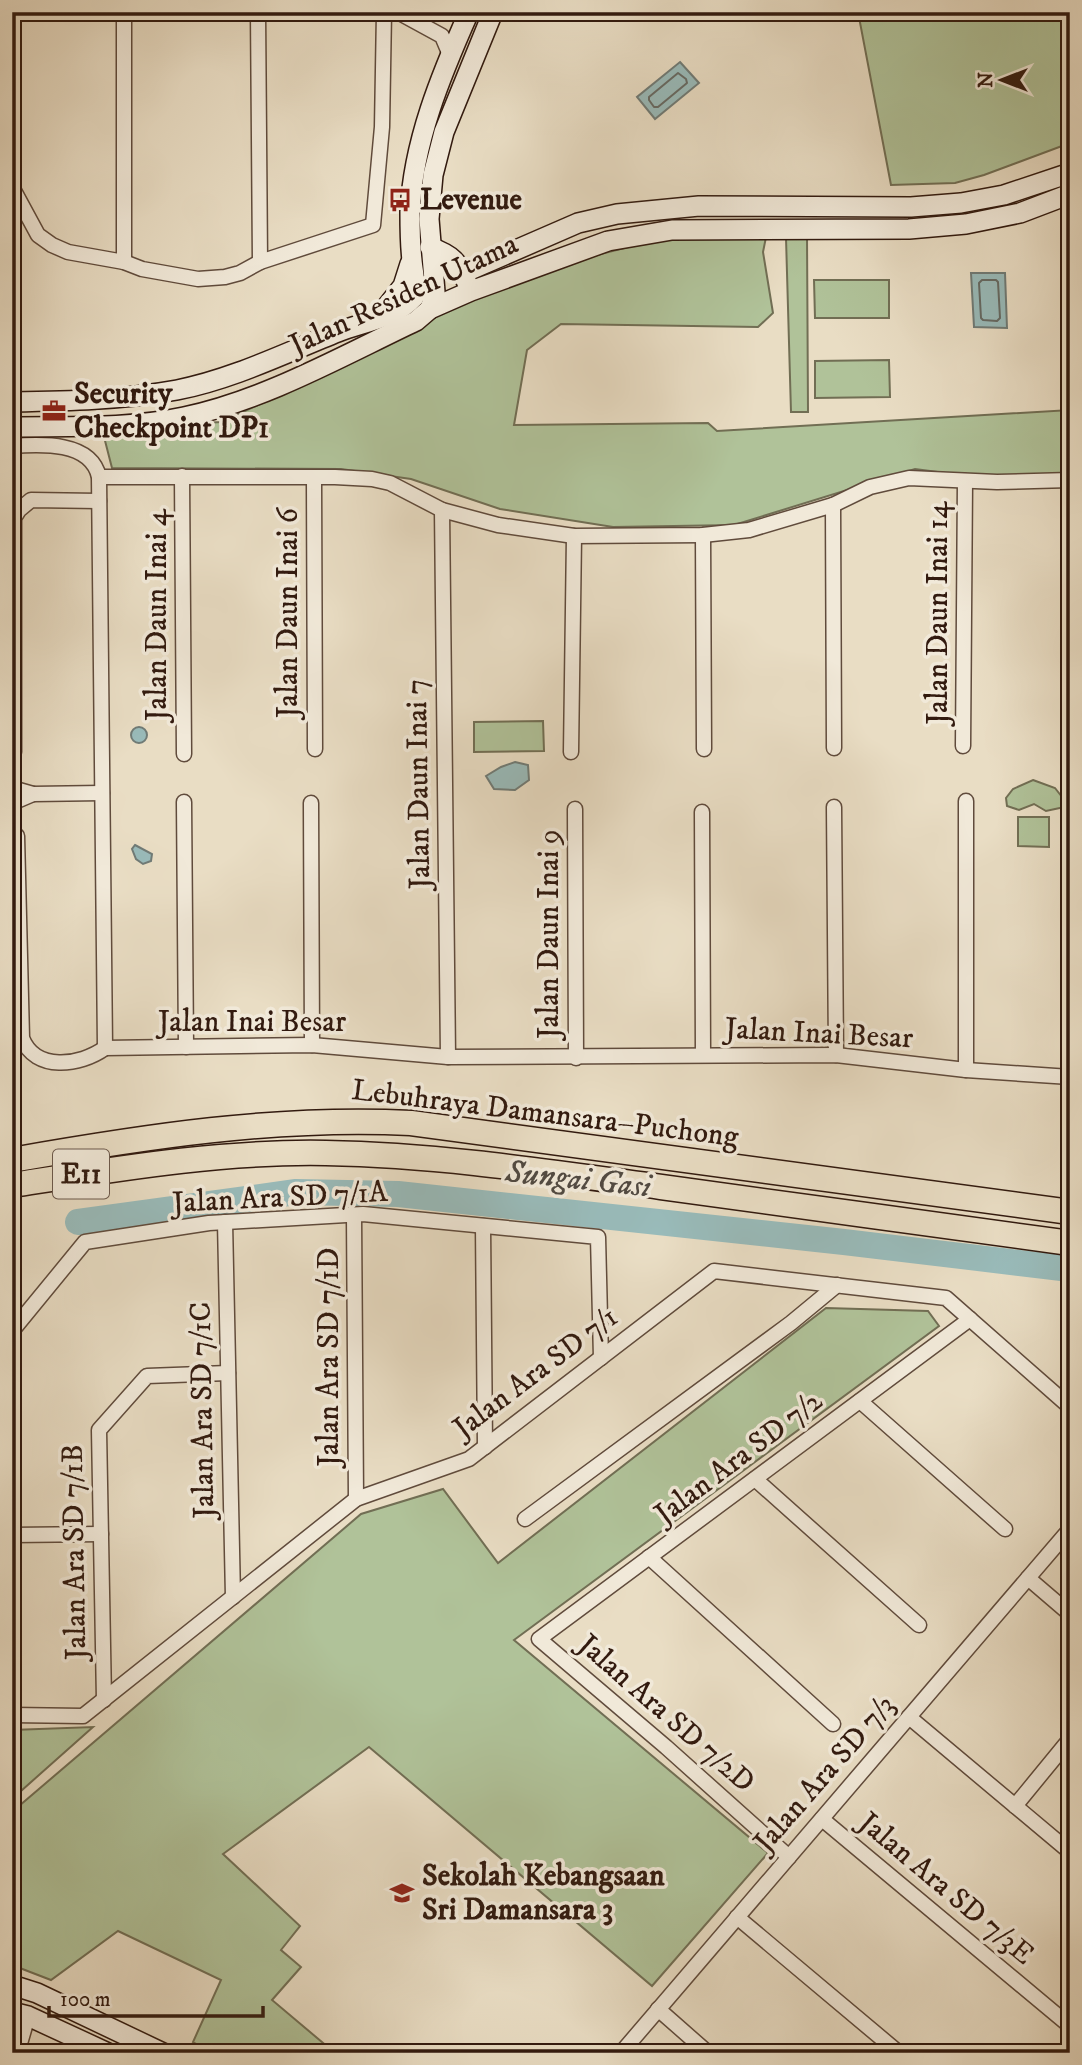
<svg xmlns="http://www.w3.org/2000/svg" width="1082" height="2065" font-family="'IM FELL DW Pica',serif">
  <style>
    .green { fill: #b0c299; stroke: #716e54; stroke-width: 2 }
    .water { fill: #99bbba; stroke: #707b76; stroke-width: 2 }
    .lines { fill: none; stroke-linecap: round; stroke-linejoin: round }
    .shore { stroke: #666a64; stroke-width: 2 }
    .river { stroke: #99bbba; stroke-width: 26 }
    .street-casing { stroke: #604b3c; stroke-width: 17 }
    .secondary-casing { stroke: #321a0f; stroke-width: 22 }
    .highway-casing { stroke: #321a0f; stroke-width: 27 }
    .street { stroke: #f1e9d9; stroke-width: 14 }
    .secondary { stroke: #f1e9d9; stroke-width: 19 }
    .highway { stroke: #e9ddc4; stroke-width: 24 }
    .labels { text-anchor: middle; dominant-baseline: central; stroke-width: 7; stroke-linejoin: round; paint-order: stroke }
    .shield { fill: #f1e9d9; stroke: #6b584c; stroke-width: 2 }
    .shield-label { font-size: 28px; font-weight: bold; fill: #321a0f }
    .poi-label { font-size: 30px; font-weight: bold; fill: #321a0f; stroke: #f1e9d9; text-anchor: start }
    .street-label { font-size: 30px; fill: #321a0f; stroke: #f1e9d9 }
    .water-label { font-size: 32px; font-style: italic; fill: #514a42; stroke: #f1e9d9 }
  </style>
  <rect width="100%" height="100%" fill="#e9ddc4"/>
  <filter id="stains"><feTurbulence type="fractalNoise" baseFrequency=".00286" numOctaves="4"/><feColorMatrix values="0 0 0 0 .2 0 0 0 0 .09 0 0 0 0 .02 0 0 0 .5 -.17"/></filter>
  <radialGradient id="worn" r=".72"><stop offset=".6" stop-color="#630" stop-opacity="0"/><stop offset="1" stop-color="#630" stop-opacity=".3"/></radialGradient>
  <g class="green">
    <path d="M858 12H1070V143L984 175 955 183 891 185Z"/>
    <path d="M807 235 808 412H791L786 238 766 237 763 252 773 313 758 327 561 324 527 350 514 425 708 423 717 431 1070 410V474L976 477 915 469 734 525 613 527 500 509 411 479 341 469 112 468 102 429 221 422 282 394 473 296 589 257 664 238Z"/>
    <path d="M814 280H889V318H815Z"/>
    <path d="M889 360 890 397 815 398V361Z"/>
    <path d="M543 721 544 751 474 752V722Z"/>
    <path d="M1033 780 1055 788 1069 806 1046 811 1034 804 1019 810 1007 806 1006 798 1013 789Z"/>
    <path d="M1018 817H1049V847L1018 846Z"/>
    <path d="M826 1308 928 1311 939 1326 514 1640 768 1853 652 1986 369 1747 223 1854 300 1926 281 1950 301 1967 272 2000 335 2053H211L193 2042 221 1980 118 1931 51 1980 12 1965V1812L361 1514 443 1489 498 1563Z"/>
    <path d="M93 1727 12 1799V1730Z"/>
  </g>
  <g class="water">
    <path d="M680 62 699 83 655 119 637 97Z"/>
    <path d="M971 273H1005L1007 328 974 327Z"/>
    <circle cx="139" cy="735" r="8"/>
    <path d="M515 762 528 765 529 780 515 790 494 789 486 776 501 767Z"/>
    <path d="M135 845 152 854 151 861 143 864 136 859 132 849Z"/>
  </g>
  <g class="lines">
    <g class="shore">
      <path d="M678 73 686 79 687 83 658 107H654L649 100V97Z"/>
      <path d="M982 280H996L998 282 1000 318 997 321 983 320 981 318 979 283Z"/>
    </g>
    <path class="river" d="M78 1222 296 1192 398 1194 844 1242 1070 1269"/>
    <g class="street-casing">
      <g id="street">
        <path d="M124 12V262"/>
        <path d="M258 12 260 262"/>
        <path d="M398 12 442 36 450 55"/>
        <path d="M12 187 38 235 52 245 68 252 124 262 142 269 198 279 225 277 240 273 260 262 373 225 382 127 384 12"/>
        <path d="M12 446C41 444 91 441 99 477L105 1048"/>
        <path d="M182 476 184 754"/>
        <path d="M99 477H335L372 479 390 483 442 510 498 525 574 536 703 535 749 530 833 505 870 487 909 478 997 482 1070 480"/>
        <path d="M314 478 315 749"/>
        <path d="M833 505 834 748"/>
        <path d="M442 510 448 1057"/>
        <path d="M703 535 704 749"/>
        <path d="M963 746 965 481"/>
        <path d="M14 752V518L19 510 31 500 99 501"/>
        <path d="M571 752 574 536"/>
        <path d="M12 788 33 794 12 803"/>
        <path d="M33 794 102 793"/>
        <path d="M966 801V1070"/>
        <path d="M184 802 186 1047"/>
        <path d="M311 803 312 1045"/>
        <path d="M834 807 836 1055"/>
        <path d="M575 809 576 1058"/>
        <path d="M702 812 703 1055"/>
        <path d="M17 836 22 1038C35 1072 80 1066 105 1048"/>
        <path d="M105 1048 312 1045 448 1057 836 1055 966 1070 1070 1077"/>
        <path d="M354 1215 356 1499"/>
        <path d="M225 1222 233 1597"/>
        <path d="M483 1226 485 1447"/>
        <path d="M12 1331 85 1242 209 1223 363 1214 598 1237 601 1358"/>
        <path d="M860 1401 1005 1529"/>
        <path d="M755 1479 919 1625"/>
        <path d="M525 1519 791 1323 837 1285"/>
        <path d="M12 1535 101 1534"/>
        <path d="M649 1557 833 1724"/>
        <path d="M1028 1578 1070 1614"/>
        <path d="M104 1700 99 1430 147 1376 228 1373"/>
        <path d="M12 1715 83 1716 356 1499 469 1459 714 1271 946 1298 1070 1407"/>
        <path d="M909 1717 1070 1852"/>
        <path d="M1015 1806 1070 1739"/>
        <path d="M822 1819 1070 2026"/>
        <path d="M789 1857 666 1747 539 1639 970 1319"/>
        <path d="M737 1917 899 2053"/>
        <path d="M658 2009 708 2053"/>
        <path d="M13 2053 21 2040 28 2016"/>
        <path d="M621 2053 1070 1529"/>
      </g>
    </g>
    <g class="secondary-casing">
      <g id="secondary">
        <path d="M430 247C452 255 458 261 467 283"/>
        <path d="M463 273 578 223 617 214 699 206 911 207 961 203 1004 195 1070 173"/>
        <path d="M414 297C417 284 413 273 412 260 410 244 410 227 410 212 413 142 441 75 469 12"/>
        <path d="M430 309 435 292 429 219 433 175 444 132 493 12"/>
        <path d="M380 315 403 286 410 264"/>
        <path d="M12 402C68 401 122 400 177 390 233 379 285 353 338 332 363 322 396 318 414 297"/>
        <path d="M12 427C68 426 128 429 184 417 265 400 342 356 416 321L430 309 471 291 608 241 672 230 909 229 966 224 1020 213 1070 194"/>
        <path d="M12 1985 37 1993 163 2053"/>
        <path d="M12 2012 28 2016 108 2053"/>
      </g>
    </g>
    <g class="highway-casing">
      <g id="highway">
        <path d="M12 1160C143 1137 278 1116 411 1123L1070 1212"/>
        <path d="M12 1185C116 1169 221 1151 326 1153 439 1155 550 1172 661 1187 797 1206 934 1224 1070 1243"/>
      </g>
    </g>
    <use href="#street" class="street"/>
    <use href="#secondary" class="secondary"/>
    <use href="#highway" class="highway"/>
  </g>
  <defs>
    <g id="bus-bare" transform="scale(1.89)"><path d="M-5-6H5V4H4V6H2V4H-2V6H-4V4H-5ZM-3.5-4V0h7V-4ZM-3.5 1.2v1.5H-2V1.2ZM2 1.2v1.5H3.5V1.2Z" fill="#8f2418" stroke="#f1e9d9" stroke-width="2.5" paint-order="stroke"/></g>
    <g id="office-bare" transform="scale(1.89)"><path d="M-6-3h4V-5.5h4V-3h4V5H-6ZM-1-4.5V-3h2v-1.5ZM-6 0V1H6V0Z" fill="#8f2418" stroke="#f1e9d9" stroke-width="2.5" paint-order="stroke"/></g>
    <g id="school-bare" transform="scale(1.89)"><path d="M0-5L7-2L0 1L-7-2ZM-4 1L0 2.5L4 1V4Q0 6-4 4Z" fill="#8f2418" stroke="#f1e9d9" stroke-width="2.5" paint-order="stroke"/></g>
  </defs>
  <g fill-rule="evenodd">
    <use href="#bus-bare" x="400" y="200"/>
    <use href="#office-bare" x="54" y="411"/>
    <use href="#school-bare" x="402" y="1893"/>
  </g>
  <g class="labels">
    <rect class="shield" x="53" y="1149.5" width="56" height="49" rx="5"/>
    <g class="shield-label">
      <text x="81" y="1174">E11</text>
    </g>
    <g class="poi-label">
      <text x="420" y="200">Levenue</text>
      <text x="74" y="394">Security<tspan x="74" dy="34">Checkpoint DP1</tspan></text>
      <text x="422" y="1876">Sekolah Kebangsaan<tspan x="422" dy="34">Sri Damansara 3</tspan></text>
    </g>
    <g class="street-label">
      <text transform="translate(404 295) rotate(-25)">Jalan Residen Utama</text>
      <text transform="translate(288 613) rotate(-90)">Jalan Daun Inai 6</text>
      <text transform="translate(938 613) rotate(-90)">Jalan Daun Inai 14</text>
      <text transform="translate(157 615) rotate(-90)">Jalan Daun Inai 4</text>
      <text transform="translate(419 784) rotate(-91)">Jalan Daun Inai 7</text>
      <text transform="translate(549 934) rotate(-90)">Jalan Daun Inai 9</text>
      <text x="252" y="1022">Jalan Inai Besar</text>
      <text transform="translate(819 1034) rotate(3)">Jalan Inai Besar</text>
      <text transform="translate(545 1114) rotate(7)">Lebuhraya Damansara–Puchong</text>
      <text transform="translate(280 1198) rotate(-3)">Jalan Ara SD 7/1A</text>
      <text transform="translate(329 1357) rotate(-90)">Jalan Ara SD 7/1D</text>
      <text transform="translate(536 1373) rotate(-37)">Jalan Ara SD 7/1</text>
      <text transform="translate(203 1410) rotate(-91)">Jalan Ara SD 7/1C</text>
      <text transform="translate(739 1458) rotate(-37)">Jalan Ara SD 7/2</text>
      <text transform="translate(75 1552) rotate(-91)">Jalan Ara SD 7/1B</text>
      <text transform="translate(666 1714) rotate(41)">Jalan Ara SD 7/2D</text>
      <text transform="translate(825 1774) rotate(-49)">Jalan Ara SD 7/3</text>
      <text transform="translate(946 1889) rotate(40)">Jalan Ara SD 7/3E</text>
    </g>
    <g class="water-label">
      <text transform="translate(578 1180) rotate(6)">Sungai Gasi</text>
    </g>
  </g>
  <rect width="1082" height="2065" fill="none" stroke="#e9ddc4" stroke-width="42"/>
  <rect x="14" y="14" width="1054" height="2037" fill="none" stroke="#321a0f" stroke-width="3.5"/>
  <rect x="21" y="21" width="1040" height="2023" fill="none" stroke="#321a0f" stroke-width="2"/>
  <g transform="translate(1002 80) rotate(270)" stroke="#f1e9d9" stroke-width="5" paint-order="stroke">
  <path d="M0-5L12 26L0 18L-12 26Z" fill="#321a0f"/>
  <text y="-10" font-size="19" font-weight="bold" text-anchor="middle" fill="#321a0f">N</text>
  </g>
  <path d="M49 2006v10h214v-10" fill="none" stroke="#321a0f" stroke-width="3.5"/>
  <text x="60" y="2006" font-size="21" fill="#321a0f" stroke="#f1e9d9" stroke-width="5" paint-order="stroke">100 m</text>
  <rect width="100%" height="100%" filter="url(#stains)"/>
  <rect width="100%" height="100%" fill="url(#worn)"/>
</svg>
